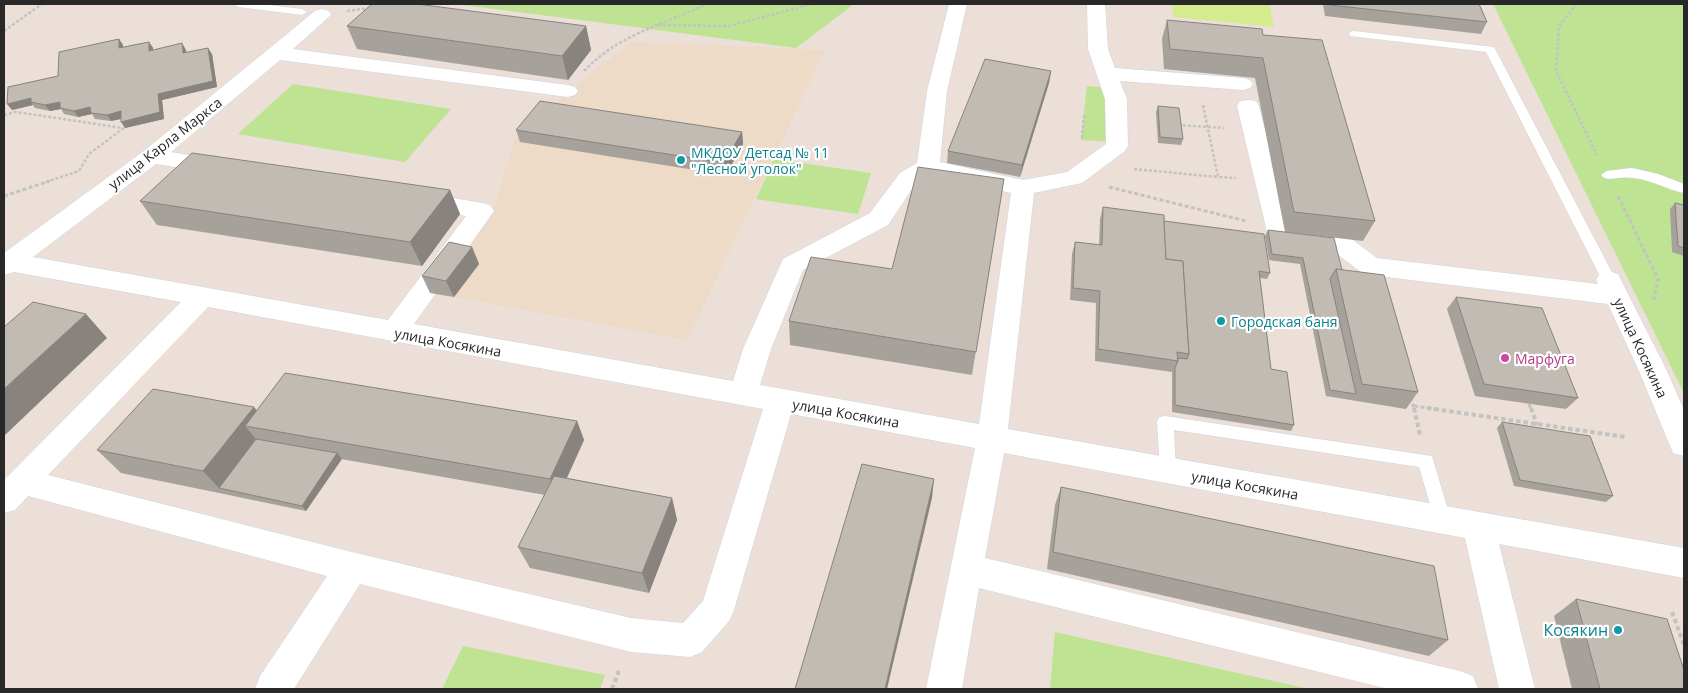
<svg xmlns="http://www.w3.org/2000/svg" width="1688" height="693" font-family="'Open Sans',sans-serif">
  <style>
    .education { fill: #eddac7 }
    .green { fill: #bde393 }
    .pitch { fill: #d4eb8e }
    .lines { fill: none; stroke-linecap: round; stroke-linejoin: round }
    .lane-casing { stroke: #ced5e1; stroke-width: 1 }
    .street-casing { stroke: #ced5e1; stroke-width: 1 }
    .path-far2 { stroke: #c3c3c3; stroke-width: 2.5; stroke-dasharray: 3 2; stroke-linecap: butt }
    .path-far1 { stroke: #c3c3c3; stroke-width: 3; stroke-dasharray: 4 2.5; stroke-linecap: butt }
    .path { stroke: #c3c3c3; stroke-width: 4; stroke-dasharray: 4.5 3; stroke-linecap: butt }
    .lane { fill: #fff; fill-rule: evenodd }
    .street { fill: #fff; fill-rule: evenodd }
    .wall { fill: #a7a19b }
    .shaded-wall { fill: #88837e }
    .building { fill: #c2bbb4; stroke: #88837e }
    .culture-dot { fill: #0f9aa8; stroke: #fff; stroke-width: 2 }
    .hotel-dot { fill: #d1479c; stroke: #fff; stroke-width: 2 }
    .labels { text-anchor: middle; dominant-baseline: central; stroke-width: 4.5; stroke-linejoin: round; paint-order: stroke }
    .street-label { font-size: 14px; fill: #282828; stroke: #fff }
    .culture-label { font-size: 14px; fill: #0d838f; stroke: #fff; text-anchor: start }
    .hotel-label { font-size: 14px; fill: #b23c85; stroke: #fff; text-anchor: start }
    .near-culture-label { font-size: 16px; fill: #0d838f; stroke: #fff; text-anchor: end }
  </style>
  <rect width="100%" height="100%" fill="#ebdfd8"/>
  <path class="education" d="M633 42 825 50 687 340 454 297 479 264 456 259 494 207 515 139 599 66Z"/>
  <g class="green">
    <path d="M455 4H854L796 48Z"/>
    <path d="M1493 4H1684V393Z"/>
    <path d="M293 84 451 109 405 162 238 134Z"/>
    <path d="M1087 86 1107 88 1114 142 1081 140Z"/>
    <path d="M774 159 871 173 858 214 756 199Z"/>
    <path d="M1055 632 1309 689H1050Z"/>
    <path d="M463 646 605 675 600 689H442Z"/>
  </g>
  <path class="pitch" d="M1172 4H1269L1274 27 1173 17Z"/>
  <g class="lines">
    <g class="lane-casing">
      <g id="lane">
        <path d="M233 4H261L302 9 307 12 302 15 238 7Z"/>
        <path d="M1354 31 1494 47 1616 280 1614 284H1604L1602 280 1486 52 1350 36 1349 34 1350 32Z"/>
        <path d="M1632 168 1658 174 1684 184V193C1661 188 1644 175 1619 178 1612 178 1606 181 1601 175L1607 171Z"/>
        <path d="M1165 416 1432 456 1451 520 1448 525 1442 528 1436 525 1419 467 1174 430 1176 471 1174 476 1168 478 1162 476 1160 471 1157 422 1159 417Z"/>
      </g>
    </g>
    <g class="street-casing">
      <g id="street">
        <path d="M949 4H967L947 91 940 162 1023 180 1067 172 1106 144 1105 99 1088 49 1087 4H1105L1108 49 1115 68 1243 78 1250 80 1253 84 1250 88 1243 90 1120 81 1127 99 1128 146 1125 151 1082 183 1034 193 1008 429 1684 548V578L1499 544 1535 689H1499L1465 538 1004 453 985 558 1460 671 1473 676 1478 689H1388L979 588 962 689H926L975 448 791 414 734 610 729 621 702 652 690 657 631 652 360 584 294 689H255L260 676 327 576 28 496 15 510 4 513V480L181 302 14 272 4 275V253L144 151 315 11 322 9 329 11 331 15 293 49 568 85 575 87 578 91 575 95 568 97 280 60 171 152 227 162 230 167 227 172 219 174 156 164 33 257 388 320 466 216 411 205 407 200 411 195 419 192 482 203 490 205 494 211 414 324 733 381 743 349 783 259 870 213 900 173 917 163 927 91ZM931 174 1011 193 979 424 760 385 771 349 803 270 888 225 916 183ZM208 307 763 409 703 601 683 623 631 618 352 552 48 475Z"/>
        <path d="M1248 100 1256 101 1259 106 1290 229 1349 237 1377 258 1598 284 1596 280 1600 274 1609 271 1618 274 1667 371 1684 410V456L1673 453 1639 371 1608 304 1370 275 1361 272 1333 251 1271 242 1268 236 1237 106 1240 101Z"/>
      </g>
    </g>
    <g class="path-far2">
      <path d="M1577 4 1559 26 1556 71 1597 155"/>
      <path d="M347 11 370 8"/>
      <path d="M658 25 729 26 812 4"/>
      <path d="M4 31 42 4"/>
      <path d="M584 71C619 34 663 25 707 4"/>
      <path d="M1203 105 1218 177 1236 178"/>
      <path d="M4 115 16 112 123 128"/>
      <path d="M1178 125 1224 128"/>
      <path d="M1082 138 1084 115"/>
      <path d="M1134 169 1218 177"/>
      <path d="M46 182 79 171 89 154 124 128"/>
    </g>
    <g class="path-far1">
      <path d="M1109 187 1246 221"/>
      <path d="M4 196 50 181"/>
      <path d="M1618 196 1658 279 1655 298H1650"/>
      <path d="M1411 397 1414 409"/>
      <path d="M1529 404 1531 409"/>
      <path d="M1414 406 1436 409"/>
    </g>
    <g class="path">
      <path d="M1414 408 1420 435"/>
      <path d="M1427 408 1626 437"/>
      <path d="M1531 408 1537 425"/>
      <path d="M1672 612 1684 645"/>
      <path d="M612 689 620 668"/>
    </g>
    <use href="#lane" class="lane"/>
    <use href="#street" class="street"/>
  </g>
  <g class="wall">
    <path d="M1323 4H1479L1487 22 1481 34 1325 16Z"/>
    <path d="M1167 20 1263 35 1375 221 1363 241 1285 232 1255 78 1164 69 1162 39Z"/>
    <path d="M347 26H586L591 50 568 80 357 49Z"/>
    <path d="M119 39 123 45V47L149 42 153 48V50H186V53L212 54 217 87 162 100 164 119 125 128 121 119 111 121 95 119 92 114 78 117 64 114 61 109 50 111 35 108 33 105 12 110 58 76Z"/>
    <path d="M1051 71 1049 83 1020 177 947 163 948 151Z"/>
    <path d="M1158 106 1183 139 1181 145 1158 143 1156 112Z"/>
    <path d="M516 130 742 132 743 144 726 175 520 142Z"/>
    <path d="M1004 179 972 375 790 345 789 321 892 269Z"/>
    <path d="M450 190 460 214 422 266 157 225 140 201Z"/>
    <path d="M1675 203 1684 205V256L1672 252 1670 209Z"/>
    <path d="M1103 207 1164 221 1270 273 1267 279 1260 278 1271 369 1294 425 1291 431 1172 412V372L1095 361 1096 303 1070 300 1072 254 1075 242 1099 245 1100 219Z"/>
    <path d="M1268 230 1342 270 1418 392 1406 409 1326 396 1300 264 1269 260 1265 236Z"/>
    <path d="M472 247 479 264 454 297 430 293 422 276Z"/>
    <path d="M1456 297 1578 398 1566 409 1475 396 1447 309Z"/>
    <path d="M257 411 577 421 584 440 567 478 672 498 677 520 649 593 530 568 518 547 545 495 341 459 306 511 224 494 121 473 97 450Z"/>
    <path d="M1502 422 1613 496 1606 502 1514 486 1497 428Z"/>
    <path d="M1061 487 1448 640 1429 656 1047 569 1055 505Z"/>
    <path d="M1576 599 1684 689H1572L1554 616Z"/>
  </g>
  <g class="shaded-wall">
    <path d="M586 26 591 50 568 80 562 56Z"/>
    <path d="M119 39 123 45V54L119 48Z"/>
    <path d="M149 42 153 48V57L149 51Z"/>
    <path d="M182 43 186 50 187 60 183 53Z"/>
    <path d="M208 48 212 54 217 87 162 100 164 119 125 128 121 122Z"/>
    <path d="M1051 71 1049 83 1020 177 1022 165Z"/>
    <path d="M31 98V102L33 105 12 110 7 104Z"/>
    <path d="M60 102V108L61 109 50 111 45 105Z"/>
    <path d="M90 107 92 114 78 117 74 111Z"/>
    <path d="M121 111 125 118 111 121 107 115Z"/>
    <path d="M742 132 743 144 726 175 724 163Z"/>
    <path d="M450 190 460 214 422 266 410 242Z"/>
    <path d="M472 247 479 264 454 297 446 281Z"/>
    <path d="M86 314 107 338 4 436V389Z"/>
    <path d="M254 407 272 430 245 426 261 445 219 488 203 471Z"/>
    <path d="M577 421 584 440 558 497 550 479Z"/>
    <path d="M337 453 342 459 306 511 302 506Z"/>
    <path d="M934 479 932 498 887 689H885Z"/>
    <path d="M672 498 677 520 649 593 642 573Z"/>
  </g>
  <g class="building">
    <path d="M372 4H417L586 26 562 56 347 26Z"/>
    <path d="M1330 4H1479L1487 22 1330 5Z"/>
    <path d="M1167 20 1262 29 1263 35 1322 40 1375 221 1294 212 1263 58 1170 49Z"/>
    <path d="M119 39V48L149 42V51L182 43 183 53 208 48 213 81 158 94 160 112 121 122V111L107 115 91 113 90 107 74 111 60 108V102L45 105 31 102V98L7 104 8 87 58 76 59 52Z"/>
    <path d="M985 59 1051 71 1022 165 948 151Z"/>
    <path d="M540 101 742 132 724 163 516 130Z"/>
    <path d="M1158 106 1179 108 1183 139 1160 137Z"/>
    <path d="M192 153 450 190 410 242 140 201Z"/>
    <path d="M918 167 1004 179 976 352 789 321 811 257 892 269Z"/>
    <path d="M1675 203 1684 205V248L1678 246Z"/>
    <path d="M1103 207 1164 215 1166 259 1183 261 1189 354 1177 352 1178 361 1098 349 1100 291 1073 288 1075 242 1102 245Z"/>
    <path d="M1164 221 1264 234 1270 273 1259 271 1271 369 1287 372 1294 425 1175 405V368L1178 361V358L1187 359 1189 354 1183 261 1166 259Z"/>
    <path d="M1268 230 1334 238 1342 270 1336 269 1330 279 1356 394 1330 390 1303 258 1272 254Z"/>
    <path d="M449 242 472 247 446 281 422 276Z"/>
    <path d="M1336 269 1384 275 1418 392 1362 384Z"/>
    <path d="M1456 297 1542 308 1578 398 1484 384Z"/>
    <path d="M33 302 86 314 4 389V327Z"/>
    <path d="M285 373 577 421 550 479 245 426Z"/>
    <path d="M153 389 254 407 203 471 97 450Z"/>
    <path d="M1502 422 1590 436 1613 496 1520 480Z"/>
    <path d="M256 439 337 453 302 506 219 488Z"/>
    <path d="M862 464 934 479 885 689H795Z"/>
    <path d="M554 476 672 498 642 573 518 547Z"/>
    <path d="M1061 487 1434 566 1448 640 1053 552Z"/>
    <path d="M1576 599 1667 619 1684 670V689H1600Z"/>
  </g>
  <g class="culture-dot">
    <circle cx="681" cy="160" r="5"/>
    <circle cx="1221" cy="321" r="5"/>
    <circle cx="1618" cy="630" r="5"/>
  </g>
  <circle class="hotel-dot" cx="1505" cy="358" r="5"/>
  <g class="labels">
    <g class="street-label">
      <text transform="translate(165 143) rotate(-38)">улица Карла Маркса</text>
      <text transform="translate(448 342) rotate(10)">улица Косякина</text>
      <text transform="translate(1641 348) rotate(65)">улица Косякина</text>
      <text transform="translate(846 413) rotate(10)">улица Косякина</text>
      <text transform="translate(1245 485) rotate(10)">улица Косякина</text>
    </g>
    <g class="culture-label">
      <text x="691" y="152">МКДОУ Детсад № 11<tspan x="691" dy="16">"Лесной уголок"</tspan></text>
      <text x="1231" y="321">Городская баня</text>
    </g>
    <g class="hotel-label">
      <text x="1515" y="358">Марфуга</text>
    </g>
    <g class="near-culture-label">
      <text x="1608" y="630">Косякин</text>
    </g>
  </g>
  <rect width="1688" height="693" fill="none" stroke="#282828" stroke-width="10"/>
</svg>
